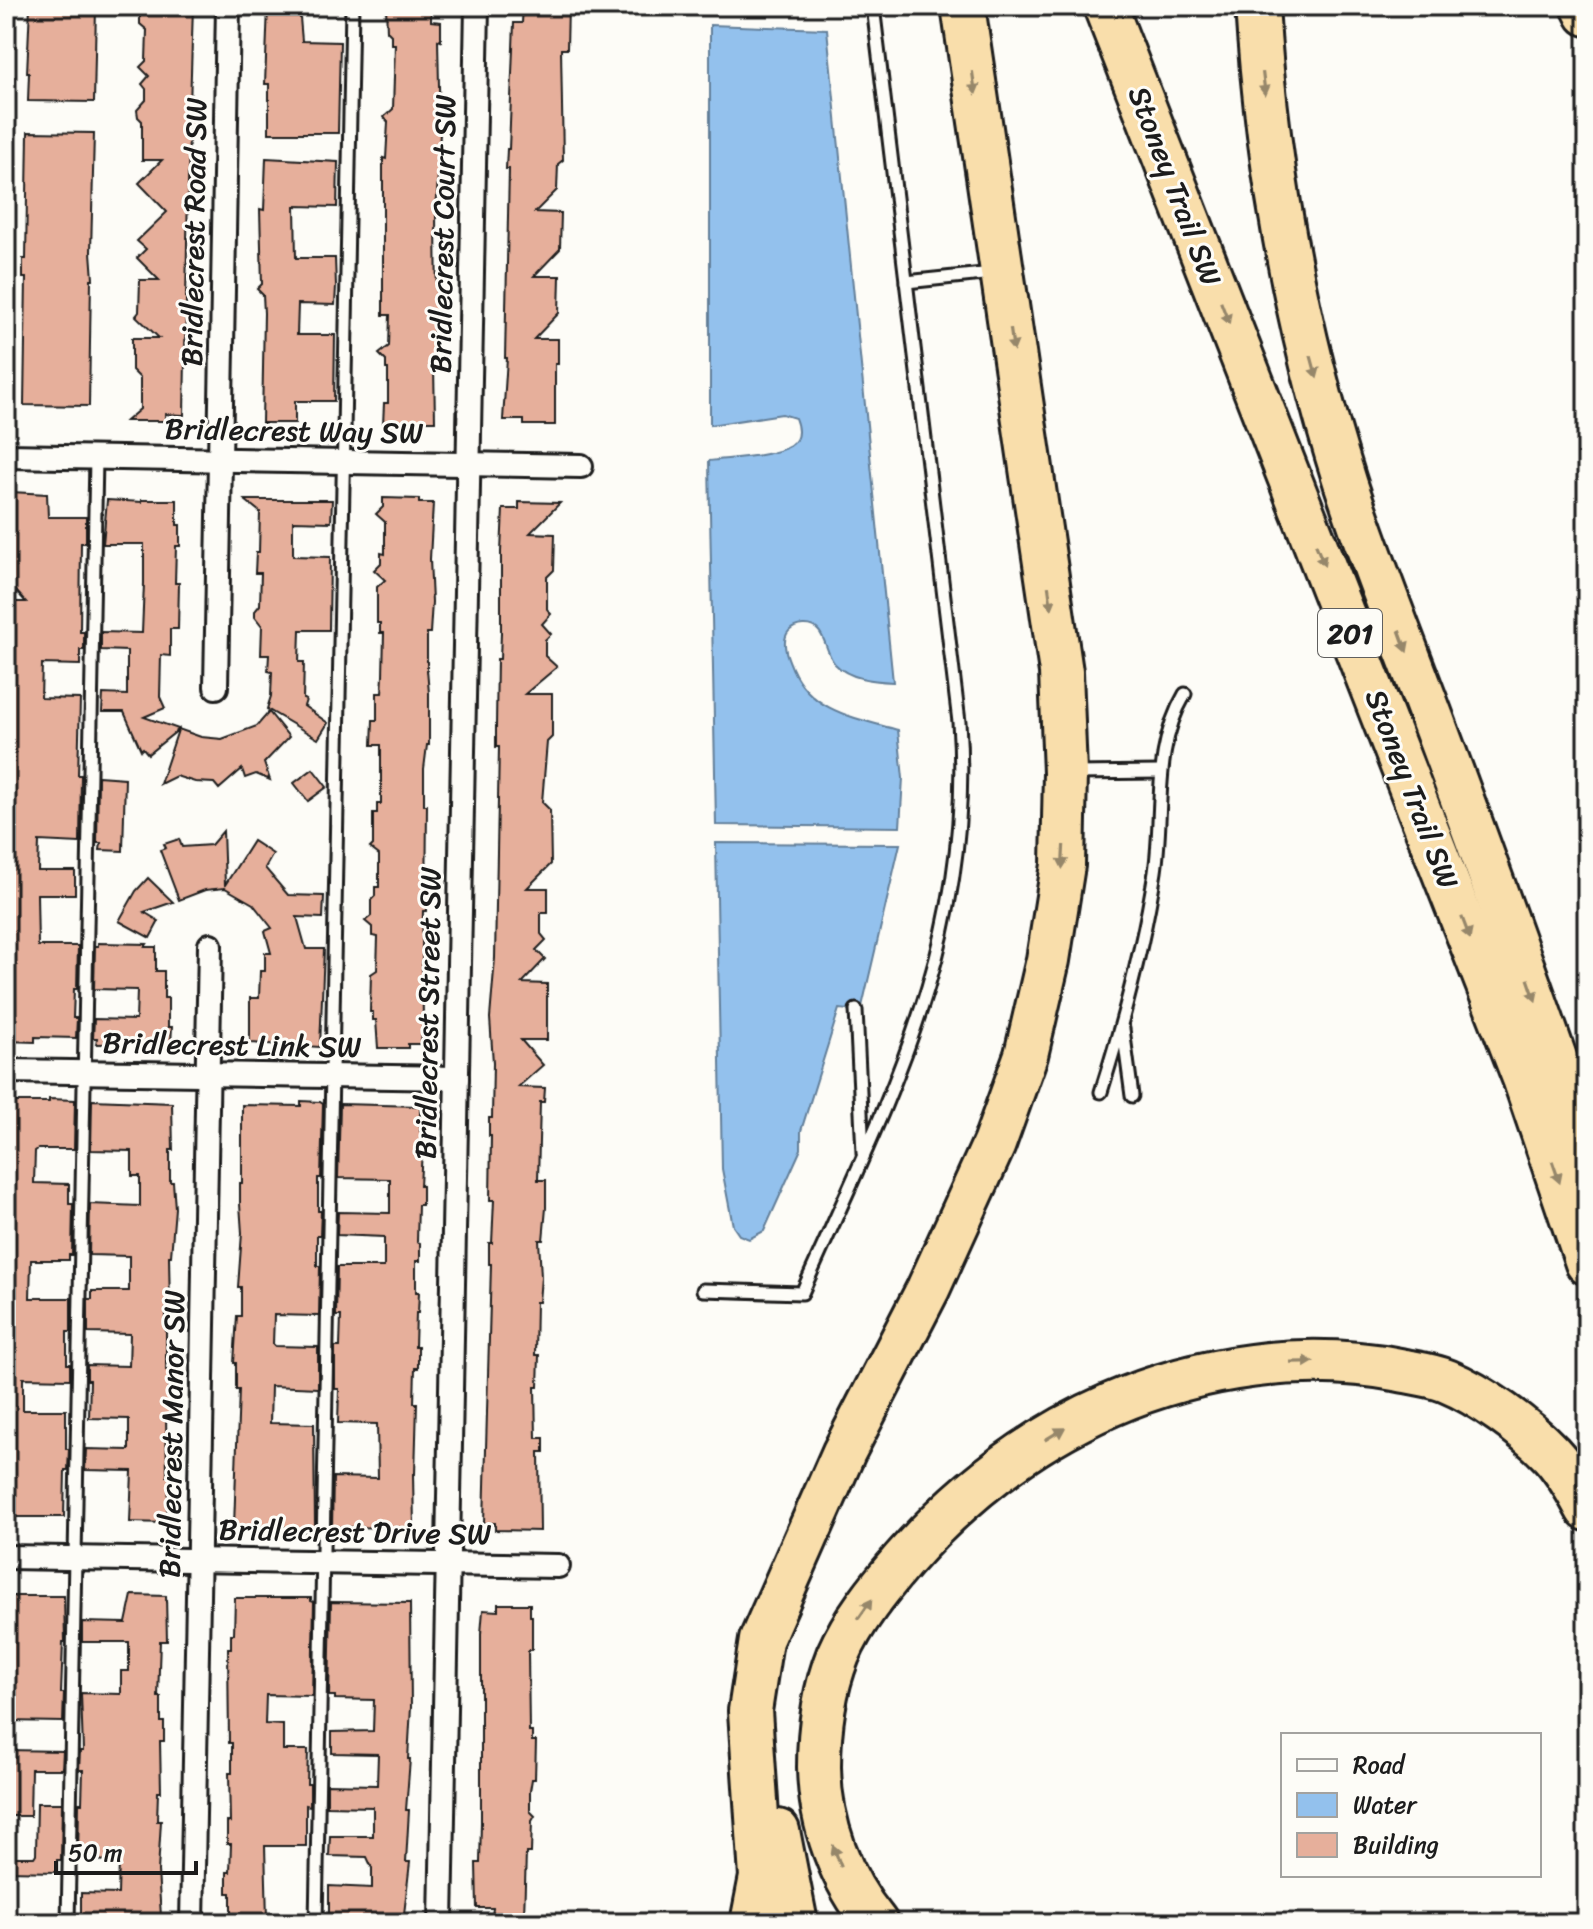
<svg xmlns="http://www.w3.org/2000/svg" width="1593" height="1929" font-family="Sriracha,sans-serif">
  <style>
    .water { fill: #93c1ed; stroke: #637f99; stroke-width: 2 }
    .building { fill: #e6af9b; stroke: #1c1c1c; stroke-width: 2 }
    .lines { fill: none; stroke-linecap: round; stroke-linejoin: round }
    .lane-casing { stroke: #1c1c1c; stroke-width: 17 }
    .street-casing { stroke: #1c1c1c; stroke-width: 28 }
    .highway-casing { stroke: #1c1c1c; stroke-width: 48 }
    .lane { stroke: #fdfcf7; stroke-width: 11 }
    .street { stroke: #fdfcf7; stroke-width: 22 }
    .highway { stroke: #f9deab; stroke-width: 42 }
    .oneway { fill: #96876b }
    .labels { text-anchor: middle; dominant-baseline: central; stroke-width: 6; stroke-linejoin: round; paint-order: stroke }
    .shield { fill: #fdfcf7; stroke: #605f5e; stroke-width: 2 }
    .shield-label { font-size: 28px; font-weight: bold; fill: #1c1c1c }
    .street-label { font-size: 30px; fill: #1c1c1c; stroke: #fdfcf7 }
  </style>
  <rect width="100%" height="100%" fill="#fdfcf7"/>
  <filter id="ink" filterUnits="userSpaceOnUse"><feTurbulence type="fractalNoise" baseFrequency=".0125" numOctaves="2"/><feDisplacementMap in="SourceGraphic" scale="16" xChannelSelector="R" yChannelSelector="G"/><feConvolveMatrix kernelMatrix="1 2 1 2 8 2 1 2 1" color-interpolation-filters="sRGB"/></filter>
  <g filter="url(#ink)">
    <g class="water">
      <path d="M710 25 827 29 893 682C874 681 849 679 835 664 823 650 827 624 803 625 791 626 784 633 785 645 785 653 789 660 792 668 811 712 856 718 898 730L903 778 900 827 716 825 709 461C730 458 772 457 790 446 801 439 799 428 795 418L782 414 710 425Z"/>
      <path d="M716 843 900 844 861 1011 839 1009 801 1131V1149L764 1231 749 1239 739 1235 733 1226 722 1169Z"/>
    </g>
    <g class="building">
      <path d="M30 6H96L94 102 28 101 29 73H27Z"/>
      <path d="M140 6H193L190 107H193V128H189L184 415 165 414V421H126L140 409V378L132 370V338H159L136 316 139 312 140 280H159L137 258 146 249 137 241 167 212 139 183 162 160H142V121L138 117 137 110 146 100V89L142 84 149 76 140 67 146 61 147 30 140 24Z"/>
      <path d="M268 6H299L302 41 340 42 338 133H269V84H265Z"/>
      <path d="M386 6H431V21L441 22V41L438 40 440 132 436 215 437 312H434L433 346H436V366H434L435 421H420V426L383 425 384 403H388V369H386V361L379 354 389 346 390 315H383V158L386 159 388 122 384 117 393 109 395 44H391V35L387 31Z"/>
      <path d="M523 6H568L567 49H561L563 160 558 164 557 190 535 212 561 213 560 249 534 276H560L559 313 534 339H558V364H555V425H524V420H503L507 358H505L509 169H506L507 149H509L514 23H522Z"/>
      <path d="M28 132 94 133 91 252 93 279H91L89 406 24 405 26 278H23V259H26Z"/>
      <path d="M266 158 338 162 337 207 295 206 296 258H335L336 286 335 305 298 304 297 335H335L334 401H295V423H262L264 313 263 295 257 289 262 284 260 209 264 210Z"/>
      <path d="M11 492 47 494 48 517H86V543H81L80 632H84V650H80V665L42 664 41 698 80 699 78 775H81L80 843 39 841 38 871H75V894H37L38 946H78L77 989H74L73 1018H77L76 1038 35 1037V1042L6 1041V602H26L6 580Z"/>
      <path d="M383 498 419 499V503H433L430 559 432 602 430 633H427V670L429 693V745H427L424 769V805H427L426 911H423L422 948 423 1022 421 1044H408V1048H378L376 1020H373V1012H370L371 974 377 970 378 937 372 936V927L365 921 371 916V900L375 896V887H379V855L370 848 373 845V813H377V804H381V745H372L373 720H377V693H382L383 676 384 633H380V623H377V587L385 580 374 570 381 563V553L385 554V522L376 514 383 507Z"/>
      <path d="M107 500 142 502V500H177V525H180V546H176L175 583H179L178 629H170V656L161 655 160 697 165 708 144 717 201 737 222 739 257 726 269 712 289 737 264 763 270 780 256 774 245 778 242 769 219 789 214 783 195 782 176 776 160 784 178 730 148 754 143 748 141 750 124 712H102L103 694 127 695V651L101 650V632L142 633 144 583V544H103Z"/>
      <path d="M245 500H332L331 522 293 521V556L330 557 329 630H300L299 662H304L303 699 306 700 304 706 328 723 318 739 267 709 271 696 272 672 268 671 269 655H261L262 626 255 617V611L260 605 261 573H255L256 552H259L260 512Z"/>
      <path d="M519 502 560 503 530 533 555 534 554 570 547 577V609L551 614 542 624 551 634 545 640V656L557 667 525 694H552V737L547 742 542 802 550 810 551 864 527 888H548V913H541V934L546 940 536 950 545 959 522 983 547 984V1040H521L543 1065 518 1087 545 1088 544 1102H540L538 1180H546V1208L543 1240H539L541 1277 539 1302H536L535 1355H539L538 1387H535L536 1438H544V1452H539L540 1531 495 1530V1523H484L491 1264H489V1243H492L494 1200H490L491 1136H489V1118H492L493 1063 490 1018 495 958 499 747H496V726L497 659H500L501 633V552L503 509H519Z"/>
      <path d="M313 769 327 787 308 801 294 783Z"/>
      <path d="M98 776 125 778 123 851 100 850 101 843H97Z"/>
      <path d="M223 831 225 885 253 841 273 854 265 868 288 895 324 896 323 918 297 917 306 949H324L320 1047 250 1043V998H259L260 971H265V953H271L265 931 272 928 253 904 225 888 205 890 179 900 160 850 166 848 164 844 179 839 182 847 211 845Z"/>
      <path d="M148 878 173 902 144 912 159 921 150 938 119 921 136 891Z"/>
      <path d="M98 943 147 944 145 947H156V971H164V998H168V1027H172L171 1043 96 1044 97 1038H93L94 1019 136 1020 137 990 94 989 95 946H98Z"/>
      <path d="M49 1099 75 1100 74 1149H38L35 1151 34 1183 69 1184V1204H73L72 1255H69V1260H31L30 1298H71V1332H67V1364H70V1379L23 1378V1410H66V1449H69L68 1470H65L64 1517H6V1102H49Z"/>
      <path d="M92 1100 172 1103 173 1150H170V1182H173L175 1208 171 1256H169L170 1309H166V1370H169L168 1397H171V1417H166L167 1476H170L166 1523 130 1522 132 1471 85 1470 86 1449 129 1450V1419L89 1418 90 1380H87V1365L129 1366 130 1334 88 1333V1299H92V1291H129V1256L89 1255 90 1204 140 1206V1176H132V1151L91 1150Z"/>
      <path d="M301 1101 320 1102 323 1104 321 1178H318V1211H321L320 1235H317V1266H320L319 1316 274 1315 273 1344 275 1346 318 1347V1388L271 1386 270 1423 314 1424 315 1527H312V1532L285 1531V1527L234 1526 239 1390H236V1363H234L237 1316H241V1287H238L242 1233 240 1204V1183H242V1105L301 1106Z"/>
      <path d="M340 1104 420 1106V1131H423L420 1186H422V1205H418L417 1242 420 1243V1261H416V1292H419L418 1313H416L415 1347H418V1368H415L414 1403H417L415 1474H413L414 1528 332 1527 333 1477 378 1478 377 1424 338 1423 339 1389H335V1347H340L341 1316H336L337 1267H384V1237L337 1235 338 1212 390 1213V1179L338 1178Z"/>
      <path d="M132 1595 166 1596 167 1641H160L158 1697H161V1722H164V1741H160L161 1792H158L157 1821H161L158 1871 161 1916H156V1923H81V1893L118 1894 119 1861 78 1860 79 1803H82L83 1770H79L80 1751H83L81 1693 121 1694V1671H129V1642H82V1622L126 1623Z"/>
      <path d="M6 1596H64L65 1642H63L61 1693H64L63 1722 6 1721Z"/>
      <path d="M235 1598H311V1601L314 1602 312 1696 266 1695 265 1724 283 1725V1750H308L307 1784H310V1806L306 1805V1846H265L267 1919 231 1918V1893H227V1872H230L231 1844H227V1821L230 1822 229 1773H232V1743H229L228 1648H231V1634H234Z"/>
      <path d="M331 1602 410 1603 411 1707 408 1759H410L406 1810H409L406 1862H410L403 1923H329V1886L372 1888V1868L367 1857 329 1856 330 1836H373V1807L327 1806V1784L377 1785 378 1754 332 1753V1732L373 1731 374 1700 335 1699V1696H329Z"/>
      <path d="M498 1604H530V1616H532V1650H528L529 1732H532V1741H536L535 1779H532L530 1791V1811L535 1816 532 1821 531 1853H526L524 1916H492L493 1908H477L476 1863H480L481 1822V1634L483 1610 498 1611Z"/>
      <path d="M6 1750 63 1751 62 1769H31L30 1816H6Z"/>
      <path d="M37 1803H62L61 1860H57V1872L6 1871V1857H34L36 1854Z"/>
    </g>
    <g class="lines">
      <g class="lane-casing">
        <g id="lane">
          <path d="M906 282 993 273"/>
          <path d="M1074 773 1161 772"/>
          <path d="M856 1010 863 1153"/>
          <path d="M1123 1029 1132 1096"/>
          <path d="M1101 1092C1124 1019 1143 947 1155 872 1164 810 1152 750 1185 694"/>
          <path d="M703 1290 802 1293C887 1102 975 939 959 722L873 6"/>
          <path d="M68 1923 96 458"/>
          <path d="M316 1923 352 6"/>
        </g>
      </g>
      <g class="street-casing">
        <g id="street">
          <path d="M6 456 581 466"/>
          <path d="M216 687 228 6"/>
          <path d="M6 1071 457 1078"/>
          <path d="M6 1557 558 1566"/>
          <path d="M192 1923 210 945"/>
          <path d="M441 1923 477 6"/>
        </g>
      </g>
      <g class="highway-casing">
        <g id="highway">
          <path d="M1105 6 1524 1078 1587 1263"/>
          <path d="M1257 6C1267 167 1297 331 1346 485 1373 567 1406 648 1436 729 1488 868 1538 1008 1587 1149"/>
          <path d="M1583 6 1587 14"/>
          <path d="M778 1831 796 1923"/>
          <path d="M752 1923 761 1877 750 1711 761 1640 844 1452 928 1289 994 1144 1026 1055 1048 960 1063 865 1065 773 1061 672 963 6"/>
          <path d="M876 1923C840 1879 820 1824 819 1767 819 1730 824 1690 838 1655 853 1620 879 1588 903 1560 960 1495 1030 1440 1110 1405 1200 1366 1303 1351 1400 1370 1415 1373 1433 1375 1447 1381 1481 1395 1525 1427 1551 1454 1566 1470 1577 1490 1587 1509"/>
        </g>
      </g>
      <use href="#lane" class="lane"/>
      <use href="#street" class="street"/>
      <use href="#highway" class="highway"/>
    </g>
    <defs><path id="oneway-solid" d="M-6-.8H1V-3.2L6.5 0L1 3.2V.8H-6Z" transform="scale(2)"/></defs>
    <g class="oneway">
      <use href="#oneway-solid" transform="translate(974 83) rotate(82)"/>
      <use href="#oneway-solid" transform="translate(1264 84) rotate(83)"/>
      <use href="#oneway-solid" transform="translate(1225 313) rotate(69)"/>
      <use href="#oneway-solid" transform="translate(1012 340) rotate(82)"/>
      <use href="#oneway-solid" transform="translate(1314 367) rotate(75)"/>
      <use href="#oneway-solid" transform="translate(1320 555) rotate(68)"/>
      <use href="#oneway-solid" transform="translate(1050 598) rotate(82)"/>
      <use href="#oneway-solid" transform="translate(1403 641) rotate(70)"/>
      <use href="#oneway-solid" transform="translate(1063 857) rotate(93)"/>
      <use href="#oneway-solid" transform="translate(1466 928) rotate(69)"/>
      <use href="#oneway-solid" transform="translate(1532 990) rotate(71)"/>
      <use href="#oneway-solid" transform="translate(1556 1172) rotate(71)"/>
      <use href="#oneway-solid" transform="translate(1302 1362) rotate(-1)"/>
      <use href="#oneway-solid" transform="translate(1055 1434) rotate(-31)"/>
      <use href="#oneway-solid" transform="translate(865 1609) rotate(-55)"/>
      <use href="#oneway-solid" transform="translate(837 1856) rotate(-111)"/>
    </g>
  </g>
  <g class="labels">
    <rect class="shield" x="1318" y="609" width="64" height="48" rx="6"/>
    <g class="shield-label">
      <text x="1350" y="633">201</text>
    </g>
    <g class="street-label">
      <text transform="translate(1175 186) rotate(69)">Stoney Trail SW</text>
      <text transform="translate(194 232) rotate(-89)">Bridlecrest Road SW</text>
      <text transform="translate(443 234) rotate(-89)">Bridlecrest Court SW</text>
      <text transform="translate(294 431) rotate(1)">Bridlecrest Way SW</text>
      <text transform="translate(1412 789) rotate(69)">Stoney Trail SW</text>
      <text transform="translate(428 1013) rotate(-89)">Bridlecrest Street SW</text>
      <text transform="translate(232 1045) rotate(1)">Bridlecrest Link SW</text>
      <text transform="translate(172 1434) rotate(-89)">Bridlecrest Manor SW</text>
      <text transform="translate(355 1532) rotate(1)">Bridlecrest Drive SW</text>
    </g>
  </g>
  <rect width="1593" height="1929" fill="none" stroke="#fdfcf7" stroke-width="32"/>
  <rect x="16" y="16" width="1561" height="1897" fill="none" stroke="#1c1c1c" stroke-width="3" filter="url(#ink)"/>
  <rect x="1281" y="1733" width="260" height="144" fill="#fdfcf7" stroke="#a3a29f" stroke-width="2"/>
  <rect x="1297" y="1759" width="40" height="12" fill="#fdfcf7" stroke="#a3a29f" stroke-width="2"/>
  <text x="1353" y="1773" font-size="24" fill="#1c1c1c">Road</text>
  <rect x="1297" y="1793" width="40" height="24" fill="#93c1ed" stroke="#a3a29f" stroke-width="2"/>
  <text x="1353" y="1813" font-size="24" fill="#1c1c1c">Water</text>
  <rect x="1297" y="1833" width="40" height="24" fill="#e6af9b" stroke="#a3a29f" stroke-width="2"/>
  <text x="1353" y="1853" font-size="24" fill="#1c1c1c">Building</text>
  <path d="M56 1861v12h140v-12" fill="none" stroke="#1c1c1c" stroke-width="4"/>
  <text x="68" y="1861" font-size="24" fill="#1c1c1c" stroke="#fdfcf7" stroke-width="6" paint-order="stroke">50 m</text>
</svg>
